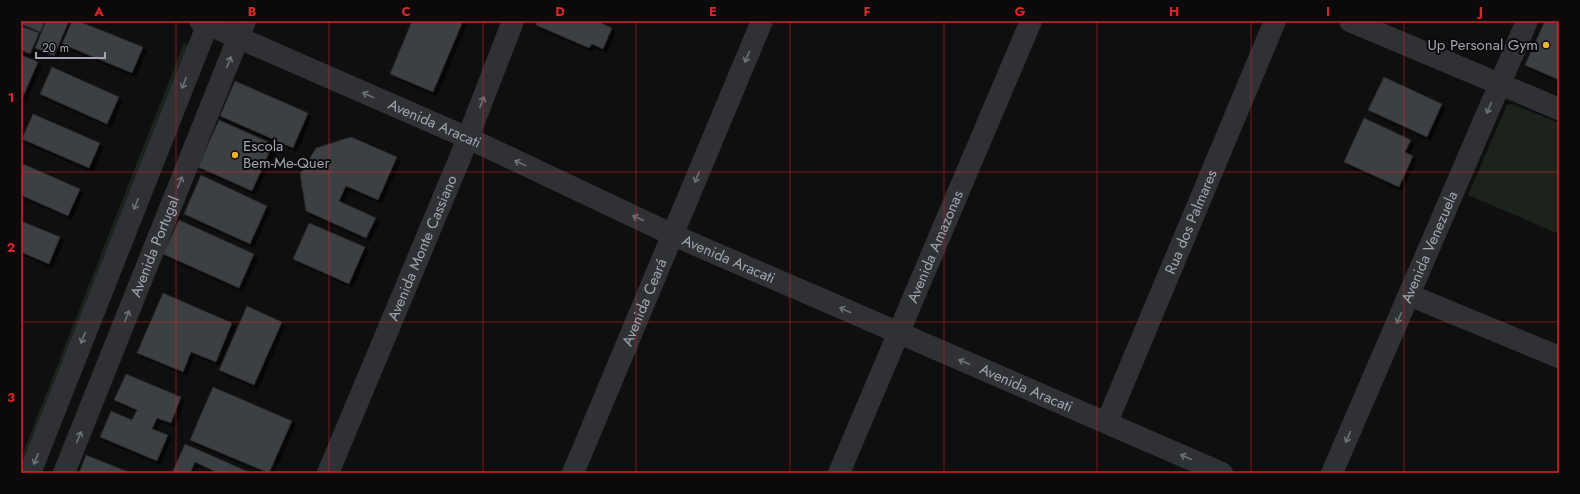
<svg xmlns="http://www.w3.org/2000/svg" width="1580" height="494" font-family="Jost,sans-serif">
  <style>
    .green { fill: #1c231d }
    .building { fill: #3e3f43; stroke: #29292c; filter: url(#shadow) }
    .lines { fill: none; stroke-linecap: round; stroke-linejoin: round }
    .minor { stroke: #303135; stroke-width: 22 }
    .oneway { stroke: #6e7179 }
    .grid { fill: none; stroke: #d62828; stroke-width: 1; stroke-opacity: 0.55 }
    .poi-dot { fill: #ebb22d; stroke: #0a0a0b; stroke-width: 1.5 }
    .labels { text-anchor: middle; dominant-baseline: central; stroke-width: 4; stroke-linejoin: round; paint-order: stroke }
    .poi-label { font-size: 15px; fill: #a1a5b1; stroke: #0a0a0b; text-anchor: end }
    .street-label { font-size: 15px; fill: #a1a5b1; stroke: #0a0a0b }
    .neatline { fill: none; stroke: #d62828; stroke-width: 1.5 }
    .grid-label { font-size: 13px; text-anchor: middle; font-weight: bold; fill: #d62828 }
  </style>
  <defs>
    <filter id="shadow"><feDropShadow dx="3.5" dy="3.5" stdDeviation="0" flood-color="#0009"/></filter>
  </defs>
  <rect width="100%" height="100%" fill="#0f0f10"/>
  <g class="green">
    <path d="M184 43 207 52 21 473V458Z"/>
    <path d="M1512 104 1559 123V234L1468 195 1507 105Z"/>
  </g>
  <g class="building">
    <path d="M21 21H45L40 32 21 24Z"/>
    <path d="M46 21H69L54 56 35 48Z"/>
    <path d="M72 21H78L143 47 132 73 62 44Z"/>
    <path d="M412 21H463L433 92 390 74Z"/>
    <path d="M537 21H603L601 23 612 28 603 49 592 44 589 48 536 25Z"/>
    <path d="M1545 21H1551L1559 24V80L1525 65Z"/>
    <path d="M21 26 39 33 30 54 21 50Z"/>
    <path d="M21 55 38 62 22 99H21Z"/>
    <path d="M52 67 119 97 107 124 40 94Z"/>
    <path d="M1384 77 1442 104 1427 137 1368 110Z"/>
    <path d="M235 81 308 113 293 148 220 116Z"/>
    <path d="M33 114 100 143 89 168 22 139Z"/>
    <path d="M1364 118 1411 140 1405 152 1413 156 1399 187 1344 162Z"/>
    <path d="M219 120 273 144 252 191 198 167Z"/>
    <path d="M351 137 397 157 378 200 346 186 339 201 376 218 366 238 306 211 300 174 316 148Z"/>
    <path d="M21 163 80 189 68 216 21 195Z"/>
    <path d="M201 175 267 206 250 244 184 214Z"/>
    <path d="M179 220 254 254 239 288 163 254Z"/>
    <path d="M21 221 60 237 49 264 21 252Z"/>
    <path d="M309 223 365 247 349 284 293 259Z"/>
    <path d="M163 293 232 323 216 362 191 352 183 372 137 353Z"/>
    <path d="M247 306 282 322 254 385 219 370Z"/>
    <path d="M126 374 181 397 171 423 157 418 152 429 168 435 157 461 100 437 111 411 132 420 137 410 114 400Z"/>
    <path d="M213 387 292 421 269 473 190 440Z"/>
    <path d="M185 444 251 473H214V471L195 462 190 473H172Z"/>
    <path d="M86 455 131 473H79Z"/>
  </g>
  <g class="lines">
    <g class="minor">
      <path id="s1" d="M200 21 468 138 673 235 1222 473"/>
      <path d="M1350 21 1559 109"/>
      <path d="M1409 295 1559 357"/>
      <path id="s2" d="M1107 422 1275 21"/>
      <path d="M30 473 209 21"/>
      <path id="s3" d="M64 473 245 21"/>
      <path id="s4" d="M328 473 460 158 513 21"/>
      <path id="s5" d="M573 473 762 21"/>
      <path id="s6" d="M839 473 1031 21"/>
      <path id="s7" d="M1332 473 1527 21"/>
    </g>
  </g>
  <defs><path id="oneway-shaft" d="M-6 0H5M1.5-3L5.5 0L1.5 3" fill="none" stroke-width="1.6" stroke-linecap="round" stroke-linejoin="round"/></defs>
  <g class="oneway">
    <use href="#oneway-shaft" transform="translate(747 57) rotate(113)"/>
    <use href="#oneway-shaft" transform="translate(229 62) rotate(-68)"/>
    <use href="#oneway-shaft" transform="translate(184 83) rotate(112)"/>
    <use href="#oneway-shaft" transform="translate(368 95) rotate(-156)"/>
    <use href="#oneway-shaft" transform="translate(482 102) rotate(-69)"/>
    <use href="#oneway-shaft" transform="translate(1489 108) rotate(113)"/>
    <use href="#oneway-shaft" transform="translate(520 163) rotate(-155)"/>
    <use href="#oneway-shaft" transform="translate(697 177) rotate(113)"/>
    <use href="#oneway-shaft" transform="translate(180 182) rotate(-68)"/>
    <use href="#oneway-shaft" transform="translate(136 204) rotate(112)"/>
    <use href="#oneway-shaft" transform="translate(638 218) rotate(-155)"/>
    <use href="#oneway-shaft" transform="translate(845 310) rotate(-156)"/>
    <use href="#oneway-shaft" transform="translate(127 316) rotate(-68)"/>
    <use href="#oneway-shaft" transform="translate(1399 318) rotate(113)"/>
    <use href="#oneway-shaft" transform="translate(83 338) rotate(112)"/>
    <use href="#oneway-shaft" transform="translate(964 362) rotate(-157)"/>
    <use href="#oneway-shaft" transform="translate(79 437) rotate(-68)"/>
    <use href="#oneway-shaft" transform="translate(1348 437) rotate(113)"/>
    <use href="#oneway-shaft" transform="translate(1186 457) rotate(-156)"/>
    <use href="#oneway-shaft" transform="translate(36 459) rotate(112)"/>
  </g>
  <path class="grid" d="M176 21V473M329 21V473M483 21V473M636 21V473M790 21V473M944 21V473M1097 21V473M1251 21V473M1404 21V473M21 172H1559M21 322H1559"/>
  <g class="poi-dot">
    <circle cx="1546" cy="45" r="4"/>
    <circle cx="235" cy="155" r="4"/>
  </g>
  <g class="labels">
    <g class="poi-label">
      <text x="1538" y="45">Up Personal Gym</text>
      <text x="243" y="146" text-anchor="start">Escola<tspan x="243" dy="17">Bem-Me-Quer</tspan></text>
    </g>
    <g class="street-label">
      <text stroke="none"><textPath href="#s1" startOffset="256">Avenida Aracati</textPath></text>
      <text stroke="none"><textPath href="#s2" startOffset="217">Rua dos Palmares</textPath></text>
      <text stroke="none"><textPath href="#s3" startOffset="244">Avenida Portugal</textPath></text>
      <text stroke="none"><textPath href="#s6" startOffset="246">Avenida Amazonas</textPath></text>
      <text stroke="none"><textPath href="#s7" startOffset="246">Avenida Venezuela</textPath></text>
      <text stroke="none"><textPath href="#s4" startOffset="244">Avenida Monte Cassiano</textPath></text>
      <text stroke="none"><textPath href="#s1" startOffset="580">Avenida Aracati</textPath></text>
      <text stroke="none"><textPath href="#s5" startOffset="185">Avenida Ceará</textPath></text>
      <text stroke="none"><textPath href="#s1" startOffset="904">Avenida Aracati</textPath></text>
    </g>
  </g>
  <rect width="1580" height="494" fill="none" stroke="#0a0a0b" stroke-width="44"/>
  <path d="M36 52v6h69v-6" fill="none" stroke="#a1a5b1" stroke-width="2"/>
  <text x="42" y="52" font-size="12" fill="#a1a5b1" stroke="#0a0a0b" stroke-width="3" paint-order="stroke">20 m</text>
  <rect x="22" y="22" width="1536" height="450" class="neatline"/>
  <g class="grid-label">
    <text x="99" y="16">A</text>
    <text x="252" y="16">B</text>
    <text x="406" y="16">C</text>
    <text x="560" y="16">D</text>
    <text x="713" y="16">E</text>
    <text x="867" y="16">F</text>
    <text x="1020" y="16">G</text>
    <text x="1174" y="16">H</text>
    <text x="1328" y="16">I</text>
    <text x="1481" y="16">J</text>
    <text x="11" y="102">1</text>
    <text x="11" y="252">2</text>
    <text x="11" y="402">3</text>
  </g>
</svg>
